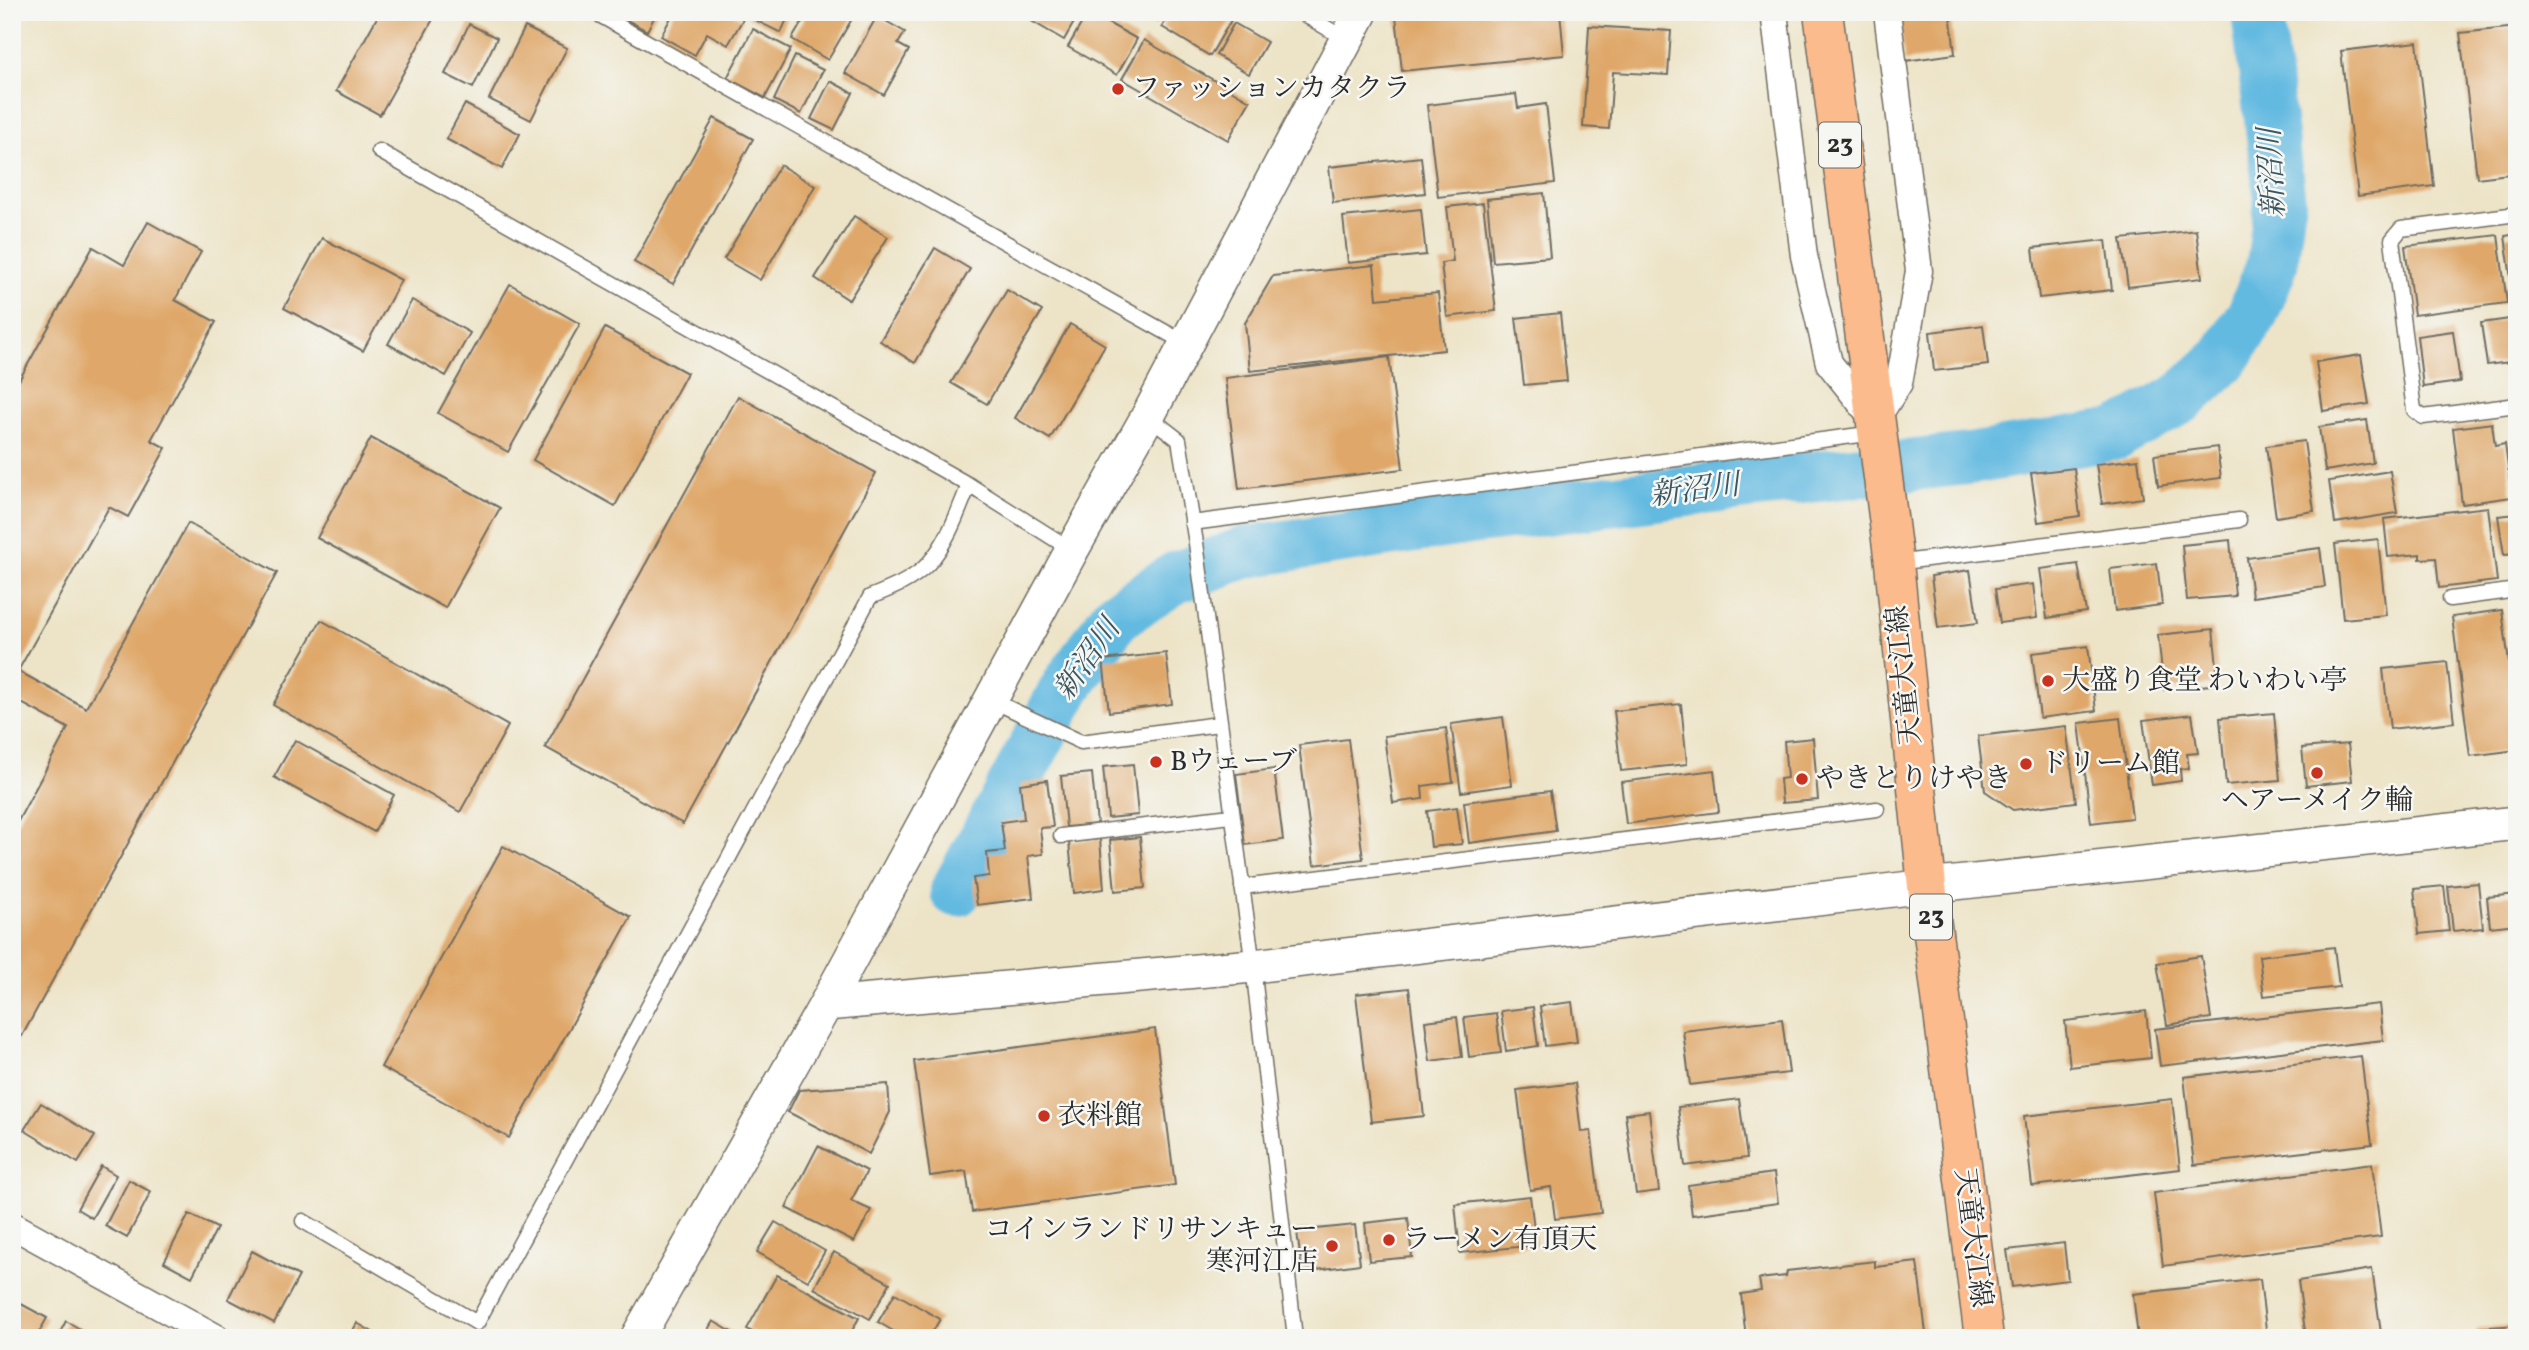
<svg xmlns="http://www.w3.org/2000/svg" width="2529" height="1350" font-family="Vollkorn,'Noto Serif JP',serif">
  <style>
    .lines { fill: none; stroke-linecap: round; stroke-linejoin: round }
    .river { stroke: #64bae1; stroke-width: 52 }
    .building { fill: #dfa86b }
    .service-casing { stroke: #6f6c62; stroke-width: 17 }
    .minor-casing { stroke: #6f6c62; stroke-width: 29 }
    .tertiary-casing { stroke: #6f6c62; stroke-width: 36 }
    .primary-casing { stroke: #6f6c62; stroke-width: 41 }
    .service { stroke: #fff; stroke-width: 14 }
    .minor { stroke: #fff; stroke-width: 26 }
    .tertiary { stroke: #fff; stroke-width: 33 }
    .primary { stroke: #fbbb8c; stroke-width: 38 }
    .poi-dot { fill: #c8321e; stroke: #f6f6f2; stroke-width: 2.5 }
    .labels { text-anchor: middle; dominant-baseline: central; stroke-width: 5; stroke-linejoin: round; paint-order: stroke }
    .shield { fill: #f6f6f2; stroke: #686867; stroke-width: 2 }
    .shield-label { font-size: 26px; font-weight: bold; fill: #2b2b2b }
    .poi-label { font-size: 28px; fill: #2b2b2b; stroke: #f6f6f2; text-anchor: start }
    .street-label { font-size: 28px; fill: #2b2b2b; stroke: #f6f6f2 }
    .water-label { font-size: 30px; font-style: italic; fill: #3c5662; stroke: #f6f6f2 }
  </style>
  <rect width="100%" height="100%" fill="#f6f6f2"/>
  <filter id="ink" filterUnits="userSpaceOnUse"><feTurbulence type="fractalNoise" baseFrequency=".0143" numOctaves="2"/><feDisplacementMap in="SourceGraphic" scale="14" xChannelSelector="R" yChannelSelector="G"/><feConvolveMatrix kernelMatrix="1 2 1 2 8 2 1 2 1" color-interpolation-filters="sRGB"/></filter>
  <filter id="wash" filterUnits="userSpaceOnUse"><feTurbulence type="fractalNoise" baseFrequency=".00686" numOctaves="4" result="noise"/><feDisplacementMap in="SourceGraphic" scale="28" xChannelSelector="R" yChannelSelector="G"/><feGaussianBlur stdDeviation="1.57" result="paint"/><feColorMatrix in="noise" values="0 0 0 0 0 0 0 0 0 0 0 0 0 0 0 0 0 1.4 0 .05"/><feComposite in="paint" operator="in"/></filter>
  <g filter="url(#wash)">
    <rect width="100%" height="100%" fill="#ede4c8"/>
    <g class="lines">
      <path class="river" d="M956 891 1067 686 1116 616 1175 578 1246 552 1469 519 1695 490 1976 458 2117 434 2182 398 2224 359 2253 313 2272 265 2280 202 2257 12"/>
    </g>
    <g id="blocks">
      <g class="building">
        <path d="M380 12H437L380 115 336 91Z"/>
        <path d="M612 12H657L647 31Z"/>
        <path d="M674 12H730L743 19 728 45 707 33 695 55 661 36Z"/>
        <path d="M739 12H790L781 33Z"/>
        <path d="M808 12H856L828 60 792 39Z"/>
        <path d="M1016 12H1080L1064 40Z"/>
        <path d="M1088 12 1137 39 1117 75 1068 47Z"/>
        <path d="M1142 12H1164L1158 21Z"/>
        <path d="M1171 12H1229L1234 15 1210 56 1162 27Z"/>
        <path d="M1429 12H1560L1564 55 1402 71 1396 16Z"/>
        <path d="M1927 12H1950L1955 54 1905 61 1899 16Z"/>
        <path d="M877 16 905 32 898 44 909 50 884 95 845 73Z"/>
        <path d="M1234 23 1267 42 1249 74 1216 55Z"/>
        <path d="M469 24 497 38 473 88 445 74Z"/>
        <path d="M1589 26 1671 31 1668 75 1613 72 1609 129 1583 127Z"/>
        <path d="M525 27 567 48 531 120 489 99Z"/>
        <path d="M2517 27V173L2477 178 2460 33Z"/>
        <path d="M753 29 791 49 765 98 727 78Z"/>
        <path d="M1144 40 1250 101 1228 140 1122 79Z"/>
        <path d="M2417 42 2434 186 2358 196 2341 51Z"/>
        <path d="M795 56 823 70 801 114 774 100Z"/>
        <path d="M830 81 853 93 834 130 811 119Z"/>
        <path d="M1516 94 1518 108 1546 104 1555 183 1438 197 1427 105Z"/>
        <path d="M465 104 520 134 502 169 446 139Z"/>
        <path d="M714 118 753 139 673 284 634 262Z"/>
        <path d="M1421 157 1425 193 1333 203 1329 167Z"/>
        <path d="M780 165 815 186 760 280 724 259Z"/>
        <path d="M1544 193 1550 257 1493 262 1487 199Z"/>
        <path d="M1483 203 1496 311 1447 317 1441 263 1453 261 1447 207Z"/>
        <path d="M1421 209 1426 255 1348 263 1343 217Z"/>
        <path d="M854 216 888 237 849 300 815 278Z"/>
        <path d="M148 222 201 252 175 300 216 322 151 440 166 448 128 517 109 507 18 671 86 708 188 523 277 573 22 1036 12 1030V832L68 728 12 698V393L93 247 124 265Z"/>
        <path d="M2196 230 2202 278 2128 287 2121 239Z"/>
        <path d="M2517 234V300H2514L2505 236Z"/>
        <path d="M2498 235 2507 303 2414 315 2405 246Z"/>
        <path d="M322 238 401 280 363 351 284 308Z"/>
        <path d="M2106 240 2112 290 2039 298 2033 248Z"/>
        <path d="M935 248 970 269 915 363 880 341Z"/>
        <path d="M1374 265 1377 299 1438 293 1444 350 1250 371 1245 323 1273 276Z"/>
        <path d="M510 284 580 324 508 452 438 413Z"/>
        <path d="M1007 290 1042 311 987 404 951 383Z"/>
        <path d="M412 300 470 333 446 376 388 344Z"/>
        <path d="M1560 313 1567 381 1524 385 1516 318Z"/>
        <path d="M2517 318V361L2487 365 2481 323Z"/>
        <path d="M1070 324 1105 345 1050 439 1015 418Z"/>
        <path d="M1983 325 1988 365 1934 371 1930 332Z"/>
        <path d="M605 328 687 373 615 506 533 460Z"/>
        <path d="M2453 331 2460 382 2423 387 2417 336Z"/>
        <path d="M2361 355 2369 404 2323 411 2316 362Z"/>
        <path d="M1389 357 1403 469 1239 489 1225 378Z"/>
        <path d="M738 396 876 473 683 824 545 747Z"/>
        <path d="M2367 420 2373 463 2325 471 2319 427Z"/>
        <path d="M2492 423 2495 446 2505 444 2512 497 2462 504 2453 428Z"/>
        <path d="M371 438 500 508 445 608 317 538Z"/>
        <path d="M2304 441 2314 511 2276 517 2266 446Z"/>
        <path d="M2217 447 2221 478 2158 486 2154 455Z"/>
        <path d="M2138 459 2143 498 2102 504 2096 464Z"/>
        <path d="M2074 468 2080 516 2038 522 2031 473Z"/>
        <path d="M2390 471 2397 513 2335 523 2329 481Z"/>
        <path d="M2488 507 2497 581 2439 588 2436 558 2420 559V554L2388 557 2384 519Z"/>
        <path d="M2517 514V554L2504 555 2498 516Z"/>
        <path d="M2378 539 2386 615 2343 619 2335 544Z"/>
        <path d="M2230 540 2235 596 2187 600 2182 545Z"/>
        <path d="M2320 548 2325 587 2252 597 2247 558Z"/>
        <path d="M2157 563 2162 605 2115 611 2110 569Z"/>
        <path d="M2078 564 2086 612 2047 618 2040 569Z"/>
        <path d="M1970 570 1978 623 1938 628 1931 576Z"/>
        <path d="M2033 584 2037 618 2000 623 1995 589Z"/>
        <path d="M2502 610 2514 701 2517 700V750L2470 756 2452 617Z"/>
        <path d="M321 620 508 726 460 812 273 705Z"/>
        <path d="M2213 629 2219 684 2164 690 2158 635Z"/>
        <path d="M2088 646 2096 711 2040 718 2032 653Z"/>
        <path d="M1166 653 1172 704 1109 712 1103 660Z"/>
        <path d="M2447 662 2454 722 2390 729 2383 669Z"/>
        <path d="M1681 704 1687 764 1621 771 1614 711Z"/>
        <path d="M2274 713 2280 780 2226 785 2220 718Z"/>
        <path d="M2192 714 2198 753 2187 754 2189 768 2180 769 2181 781 2152 785 2143 720Z"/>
        <path d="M1503 717 1512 785 1461 792 1451 724Z"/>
        <path d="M2120 718 2132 818 2091 823 2079 723Z"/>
        <path d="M2066 726 2076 802 2013 810 1985 791 1978 736Z"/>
        <path d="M1446 728 1453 782 1422 786 1423 799 1393 803 1384 736Z"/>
        <path d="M1813 738 1818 800 1782 803 1780 779 1787 778 1784 741Z"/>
        <path d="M1348 739 1363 859 1314 865 1299 745Z"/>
        <path d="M295 740 394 795 374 832 274 777Z"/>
        <path d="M2348 744 2352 781 2306 786 2302 748Z"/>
        <path d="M1133 764 1138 815 1108 818 1103 767Z"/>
        <path d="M1274 769 1283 840 1245 845 1236 774Z"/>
        <path d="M1714 770 1719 812 1626 824 1621 782Z"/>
        <path d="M1092 773 1097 824 1066 827 1061 776Z"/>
        <path d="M1047 780 1053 827 1040 828 1043 854 1028 856 1033 898 977 905 973 878 989 876 987 853 1005 851 1001 822 1024 819 1020 784Z"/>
        <path d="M1550 791 1556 831 1469 843 1464 802Z"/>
        <path d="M1457 807 1462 844 1431 847 1427 811Z"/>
        <path d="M1140 837 1145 888 1115 891 1110 840Z"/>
        <path d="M1100 839 1104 889 1074 893 1069 842Z"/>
        <path d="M503 846 631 917 509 1138 381 1067Z"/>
        <path d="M2478 883 2483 928 2453 931 2448 886Z"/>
        <path d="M2444 886 2449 931 2419 934 2414 889Z"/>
        <path d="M2517 894V924L2490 927 2487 897Z"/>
        <path d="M2334 947 2339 987 2264 996 2259 956Z"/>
        <path d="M2201 956 2211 1018 2167 1025 2157 963Z"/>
        <path d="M1409 988 1424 1116 1371 1122 1356 994Z"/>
        <path d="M1572 1002 1577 1042 1545 1046 1540 1006Z"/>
        <path d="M2379 1004 2383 1040 2160 1066 2155 1029Z"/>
        <path d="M1533 1007 1538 1046 1506 1051 1501 1011Z"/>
        <path d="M2146 1011 2151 1058 2070 1067 2065 1021Z"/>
        <path d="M1496 1013 1501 1053 1469 1057 1464 1017Z"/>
        <path d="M1457 1017 1462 1057 1430 1061 1425 1021Z"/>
        <path d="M1782 1019 1789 1073 1690 1085 1683 1031Z"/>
        <path d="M1155 1029 1175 1185 972 1212 966 1171 930 1176 914 1061Z"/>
        <path d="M2361 1056 2372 1144 2194 1165 2184 1077Z"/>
        <path d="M1575 1083 1581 1132 1591 1131 1601 1213 1555 1219 1551 1187 1530 1190 1517 1090Z"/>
        <path d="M888 1084 890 1112 869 1154 788 1112 799 1090Z"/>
        <path d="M1739 1099 1747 1158 1685 1166 1678 1107Z"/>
        <path d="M2172 1099 2180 1169 2032 1186 2024 1116Z"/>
        <path d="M41 1103 95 1136 78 1163 24 1130Z"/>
        <path d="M1649 1111 1659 1191 1636 1194 1625 1114Z"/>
        <path d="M818 1146 867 1171 851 1201 871 1210 854 1242 786 1208Z"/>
        <path d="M2372 1164 2381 1237 2163 1266 2154 1193Z"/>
        <path d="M101 1166 116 1175 92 1218 77 1209Z"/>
        <path d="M1774 1173 1778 1203 1692 1215 1688 1185Z"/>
        <path d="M129 1180 151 1192 127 1238 105 1226Z"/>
        <path d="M1530 1196 1536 1245 1460 1253 1455 1204Z"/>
        <path d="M189 1214 217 1228 192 1277 164 1262Z"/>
        <path d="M1408 1218 1412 1257 1369 1261 1365 1223Z"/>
        <path d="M775 1222 825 1251 808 1281 757 1252Z"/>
        <path d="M1355 1225 1360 1264 1302 1272 1297 1231Z"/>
        <path d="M2064 1243 2068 1280 2012 1287 2007 1250Z"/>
        <path d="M252 1251 299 1276 274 1323 228 1299Z"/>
        <path d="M834 1252 890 1283 870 1319 814 1288Z"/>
        <path d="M1875 1261V1267L1917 1262 1926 1333 1887 1338H1746L1741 1294 1761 1291 1759 1279 1786 1276 1787 1271Z"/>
        <path d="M2372 1269 2381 1333 2351 1338H2306L2298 1281Z"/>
        <path d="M777 1275 859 1318 848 1338H763L747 1329Z"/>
        <path d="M2260 1279 2267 1338H2138L2133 1294Z"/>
        <path d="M895 1293 940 1319 929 1338H905L878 1322Z"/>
        <path d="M12 1299 47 1318 36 1338H12Z"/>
        <path d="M66 1321 96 1338H57Z"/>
        <path d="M713 1321 742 1338H703Z"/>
        <path d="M357 1323 383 1338H349Z"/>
        <path d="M2517 1325V1338H2478L2477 1328Z"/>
      </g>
    </g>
  </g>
  <g filter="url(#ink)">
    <use href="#blocks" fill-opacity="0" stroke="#6f6c62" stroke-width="2"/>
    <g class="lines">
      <g class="service-casing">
        <g id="service">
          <path d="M594 12 1185 343"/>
          <path d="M1300 12 1347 40"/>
          <path d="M2517 214 2401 229 2392 240 2414 410 2423 417 2517 405"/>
          <path d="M1148 416 1179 440 1196 543 1253 966 1295 1338"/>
          <path d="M969 485 1072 550"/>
          <path d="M1192 523 1875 433"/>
          <path d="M1895 563 2239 520"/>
          <path d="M2450 599 2517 590"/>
          <path d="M991 700 1081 742 1219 724"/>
          <path d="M1061 836 1231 816"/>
          <path d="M1242 887 1877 809"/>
          <path d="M303 1221 477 1323 870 597C890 589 913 580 928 564 948 542 958 512 969 485L379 151"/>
        </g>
      </g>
      <g class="minor-casing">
        <g id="minor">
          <path d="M1774 12 1804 256 1829 363 1875 421 1899 383 1919 271 1887 12"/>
          <path d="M12 1225 217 1338"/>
        </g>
      </g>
      <g class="tertiary-casing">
        <g id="tertiary">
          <path d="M826 1004 1253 966 1927 886 2517 823"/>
          <path d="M637 1338 826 1004 1072 550 1148 416 1361 12"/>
        </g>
      </g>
      <g class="primary-casing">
        <path id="primary" d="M1823 12 1894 563 1927 886 1984 1338"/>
      </g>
      <use href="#service" class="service"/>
      <use href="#minor" class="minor"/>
      <use href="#tertiary" class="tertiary"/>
      <use href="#primary" class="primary"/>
    </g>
  </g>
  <g class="poi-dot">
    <circle cx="1118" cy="89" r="7"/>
    <circle cx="2048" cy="681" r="7"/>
    <circle cx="1156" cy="762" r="7"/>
    <circle cx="2026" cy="764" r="7"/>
    <circle cx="2317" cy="773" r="7"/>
    <circle cx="1802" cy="779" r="7"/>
    <circle cx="1044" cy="1116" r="7"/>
    <circle cx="1389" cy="1240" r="7"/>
    <circle cx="1332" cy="1246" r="7"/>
  </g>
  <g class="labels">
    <g class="shield">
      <rect x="1819" y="122.5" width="42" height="45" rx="5"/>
      <rect x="1910" y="894.5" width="42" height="45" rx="5"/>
    </g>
    <g class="shield-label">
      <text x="1840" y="145">23</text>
      <text x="1931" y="917">23</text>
    </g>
    <g class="poi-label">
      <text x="1132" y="89">ファッションカタクラ</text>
      <text x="2062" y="681">大盛り食堂 わいわい亭</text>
      <text x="1170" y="762">Bウェーブ</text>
      <text x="2040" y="764">ドリーム館</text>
      <text x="1816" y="779">やきとりけやき</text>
      <text x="2317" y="801" text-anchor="middle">ヘアーメイク輪</text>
      <text x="1058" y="1116">衣料館</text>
      <text x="1318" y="1230" text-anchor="end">コインランドリサンキュー<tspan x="1318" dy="32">寒河江店</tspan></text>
      <text x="1403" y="1240">ラーメン有頂天</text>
    </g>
    <g class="street-label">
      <text transform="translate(1905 675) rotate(-96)">天童大江線</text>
      <text transform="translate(1972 1238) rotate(83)">天童大江線</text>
    </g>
    <g class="water-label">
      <text transform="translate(2273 173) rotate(-93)">新沼川</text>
      <text transform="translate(1695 491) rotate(-7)">新沼川</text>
      <text transform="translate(1088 660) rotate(-55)">新沼川</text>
    </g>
  </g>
  <rect width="2529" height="1350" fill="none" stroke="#f6f6f2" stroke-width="42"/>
</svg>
